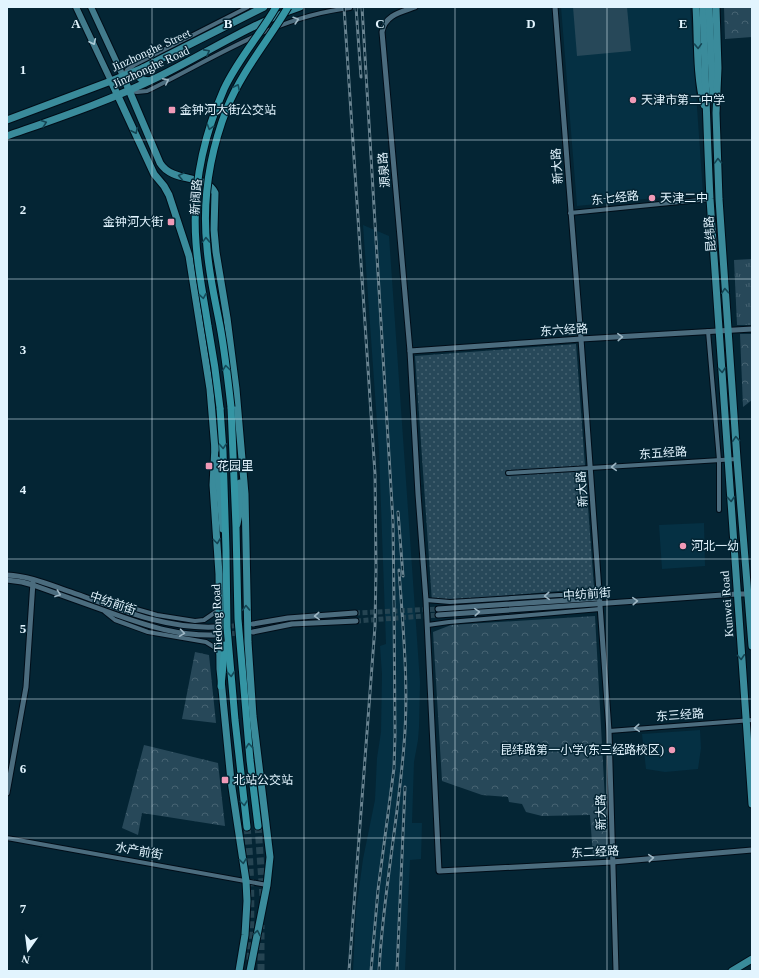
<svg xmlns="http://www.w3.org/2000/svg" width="759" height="978" font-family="'Times New Roman','Noto Sans SC',serif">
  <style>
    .built { fill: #053043 }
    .grass { fill: url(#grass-tufts) }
    .forest { fill: url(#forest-crowns) }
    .park { fill: #274859 }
    .garden { fill: url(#garden-dots) }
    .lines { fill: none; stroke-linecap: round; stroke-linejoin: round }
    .minor-tunnel { stroke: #254452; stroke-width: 4; stroke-dasharray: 4 2; stroke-linecap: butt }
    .tertiary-tunnel { stroke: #254452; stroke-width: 5; stroke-dasharray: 5 2.5; stroke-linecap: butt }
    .trunk-tunnel { stroke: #254452; stroke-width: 7; stroke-dasharray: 7 3.5; stroke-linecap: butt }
    .minor-casing { stroke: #000d18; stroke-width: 6 }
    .tertiary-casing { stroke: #000d18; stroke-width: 7 }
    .secondary-casing { stroke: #000d18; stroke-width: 8 }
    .primary-casing { stroke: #000d18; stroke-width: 9 }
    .trunk-casing { stroke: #000d18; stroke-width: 9 }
    .minor { stroke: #4b6c7e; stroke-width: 4 }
    .tertiary { stroke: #4b6c7e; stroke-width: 5 }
    .secondary { stroke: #427b8c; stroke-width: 6 }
    .primary { stroke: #3a8b9b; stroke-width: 7 }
    .trunk { stroke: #3495a4; stroke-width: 7 }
    .rail-casing { stroke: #6a8491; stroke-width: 3 }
    .rail { stroke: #042534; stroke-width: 1.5; stroke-dasharray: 4.5; stroke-linecap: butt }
    .trunk-bridge-casing { stroke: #000d18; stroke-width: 9; stroke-linecap: butt }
    .trunk-bridge { stroke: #3495a4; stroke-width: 7 }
    .oneway { stroke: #9eb7c4 }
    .oneway2 { stroke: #aacad6 }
    .oneway3 { stroke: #144453 }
    .oneway4 { stroke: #154c5b }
    .grid { fill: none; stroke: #e2f4fe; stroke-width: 1; stroke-opacity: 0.55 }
    .poi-dot { fill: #f09ab7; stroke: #042534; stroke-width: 1.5 }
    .labels { text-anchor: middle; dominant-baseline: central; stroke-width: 3; stroke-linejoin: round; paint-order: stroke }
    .street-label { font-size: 12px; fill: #e2f4fe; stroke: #042534 }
    .poi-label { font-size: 12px; fill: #e2f4fe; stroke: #042534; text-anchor: start }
    .grid-label { font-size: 13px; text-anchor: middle; font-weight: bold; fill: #e2f4fe; stroke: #042534; stroke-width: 3; stroke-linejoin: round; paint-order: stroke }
  </style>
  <defs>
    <pattern id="grass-tufts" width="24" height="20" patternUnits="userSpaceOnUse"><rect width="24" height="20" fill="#274859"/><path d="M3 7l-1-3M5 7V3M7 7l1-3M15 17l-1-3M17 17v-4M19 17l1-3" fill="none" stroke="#466372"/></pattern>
    <pattern id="forest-crowns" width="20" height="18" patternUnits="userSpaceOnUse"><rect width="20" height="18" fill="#274859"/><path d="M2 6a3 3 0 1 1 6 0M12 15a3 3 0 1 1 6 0" fill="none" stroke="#466372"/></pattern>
    <pattern id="garden-dots" width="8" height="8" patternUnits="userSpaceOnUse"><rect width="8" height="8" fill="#274859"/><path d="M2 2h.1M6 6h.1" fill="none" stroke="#466372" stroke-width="1.8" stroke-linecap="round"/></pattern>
  </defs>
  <rect width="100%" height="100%" fill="#042534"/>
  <g class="built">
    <path d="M561 7H690L703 193 577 206Z"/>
    <path d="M363 225 389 236 420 682 419 727 418 740 414 762 412 823H422L421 859 410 860 405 971H353L356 911 363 859 375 800 377 758 381 732 382 674 380 646 386 644 379 451Z"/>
    <path d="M704 523 705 566 662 569 659 525Z"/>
    <path d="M700 730 701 748 698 769 665 772 646 769 642 734Z"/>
  </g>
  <path class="grass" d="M752 259V325H737L734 260Z"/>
  <g class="forest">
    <path d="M724 7H752V37L725 39Z"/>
    <path d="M740 334H752V400L743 407Z"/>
    <path d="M595 616 608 856 593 857 590 815 542 816 526 812 522 804 509 802 508 797 482 795 442 781 433 632 451 625Z"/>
    <path d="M195 652 209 655 216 723 182 719Z"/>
    <path d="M144 745 218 763 225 826 142 813 138 835 122 828Z"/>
  </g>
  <path class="park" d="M573 7H627L631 51 577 56Z"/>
  <path class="garden" d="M576 344 594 588 432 602 415 356Z"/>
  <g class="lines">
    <path class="minor-tunnel" d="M350 8 363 7"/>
    <g class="tertiary-tunnel">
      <path d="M355 613 438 609"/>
      <path d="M356 621 438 615"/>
      <path d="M224 627 250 624"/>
      <path d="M216 635 250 632"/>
    </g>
    <g class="trunk-tunnel">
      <path d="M258 826 263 897"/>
      <path d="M247 827C252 872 251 916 250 961"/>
      <path d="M261 971V925"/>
    </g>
    <g class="minor-casing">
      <g id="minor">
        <path d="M125 74 127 70 134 65 248 7"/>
        <path d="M130 91 137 92 147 91C213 59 276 16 350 8"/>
        <path d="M570 213 710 199"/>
        <path d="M708 331 719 460V510"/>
        <path d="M508 473 737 459"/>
        <path d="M426 600 450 602 559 595H591L600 598"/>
        <path d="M110 605 129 607 157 615 195 621 204 620 220 609"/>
        <path d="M105 612 115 620 148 632 206 642 214 647 219 654"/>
        <path d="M428 625 449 622 600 609"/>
        <path d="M609 731 752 720"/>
        <path d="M7 838 267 885"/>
      </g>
    </g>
    <g class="tertiary-casing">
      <g id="tertiary">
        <path d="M415 7C401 12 385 15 382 32L410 351 418 494 426 600 439 871 612 862 752 850"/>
        <path d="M555 7 581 339 609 731 616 971"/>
        <path d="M410 351 581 339 752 329"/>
        <path d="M7 575C30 576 50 585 71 592 119 609 164 629 215 627"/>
        <path d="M7 580 22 582 33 585C61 595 89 605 117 615 151 627 179 636 215 635"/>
        <path d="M438 609 600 598"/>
        <path d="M438 615 737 594H752"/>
        <path d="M253 624 288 618 355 613"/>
        <path d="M253 632 292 624 356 621"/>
        <path d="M7 793 26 687 33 582"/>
      </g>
    </g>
    <g class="secondary-casing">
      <g id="secondary">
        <path d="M76 7 111 81"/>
        <path d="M91 7 123 76"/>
      </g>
    </g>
    <g class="primary-casing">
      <g id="primary">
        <path d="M696 7C698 40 696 74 704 105"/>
        <path d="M703 7C705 71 707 135 710 199L752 804"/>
        <path d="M709 7 713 97"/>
        <path d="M716 7 718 68 716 113 719 199 737 459 752 646"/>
        <path d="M143 68 140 73V78L143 80 149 81"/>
        <path d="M123 76 160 163C173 184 206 173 215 193L214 230 216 252 227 318 236 389 245 494 248 642 253 716 270 857 267 885 250 971"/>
        <path d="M111 81 154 174 164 186 169 195 189 256 210 389 215 450"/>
        <path d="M7 120 111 81 143 68 264 7"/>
        <path d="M7 136C58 118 109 101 158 77 205 54 250 24 300 7"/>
        <path d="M215 446 213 485 219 574 220 669 231 781 246 881 247 901 245 935 239 971"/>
        <path d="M217 460 223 529"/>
        <path d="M237 524 239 514 240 483"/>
        <path d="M732 971 752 959"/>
      </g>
    </g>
    <g class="trunk-casing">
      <g id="trunk">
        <path d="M231 407 236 527 238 619 250 760 258 826"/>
        <path d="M220 408 223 451 226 550 227 627 235 720 247 827"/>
        <path d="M221 686 225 645"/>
      </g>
    </g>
    <use href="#minor" class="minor"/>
    <use href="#tertiary" class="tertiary"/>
    <use href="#secondary" class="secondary"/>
    <use href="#primary" class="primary"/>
    <use href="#trunk" class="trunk"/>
    <g class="rail-casing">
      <g id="rail">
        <path d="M344 7 375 474 376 569 375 626 349 971"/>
        <path d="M356 7 361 77"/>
        <path d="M362 7 393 522 394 606V603L395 735 394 768 378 890 371 971"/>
        <path d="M398 512 403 576"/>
        <path d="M379 971C383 895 398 821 404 745 409 687 403 628 399 570"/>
        <path d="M397 971 405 787"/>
      </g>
    </g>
    <use href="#rail" class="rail"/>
    <g class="trunk-bridge-casing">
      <g id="trunk-bridge">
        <path d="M231 407C228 380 225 353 220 326 215 300 209 274 207 248 202 201 210 152 227 108 242 71 268 41 288 7"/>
        <path d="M220 408C217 380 213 353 208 326 204 299 198 271 196 243 192 190 203 137 224 89 238 59 260 35 276 7"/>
      </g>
    </g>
    <use href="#trunk-bridge" class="trunk-bridge"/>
  </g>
  <defs><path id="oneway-chevron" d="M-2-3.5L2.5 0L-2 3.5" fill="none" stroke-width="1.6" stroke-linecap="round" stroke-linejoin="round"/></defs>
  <g class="oneway">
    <use href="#oneway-chevron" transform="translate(296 20) rotate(-17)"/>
    <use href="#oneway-chevron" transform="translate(166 81) rotate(-27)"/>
    <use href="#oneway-chevron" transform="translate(620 337) rotate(-3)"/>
    <use href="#oneway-chevron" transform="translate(614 467) rotate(176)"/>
    <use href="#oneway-chevron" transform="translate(58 594) rotate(20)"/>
    <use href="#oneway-chevron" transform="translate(547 596) rotate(176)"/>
    <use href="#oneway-chevron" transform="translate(635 601) rotate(-4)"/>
    <use href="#oneway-chevron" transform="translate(477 612) rotate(-4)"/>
    <use href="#oneway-chevron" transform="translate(317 616) rotate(177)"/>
    <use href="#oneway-chevron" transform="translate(182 633) rotate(8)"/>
    <use href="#oneway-chevron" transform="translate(637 728) rotate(176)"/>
    <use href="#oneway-chevron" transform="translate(651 858) rotate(-5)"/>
  </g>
  <use class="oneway2" href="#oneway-chevron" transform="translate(93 42) rotate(65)"/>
  <g class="oneway3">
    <use href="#oneway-chevron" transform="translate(698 46) rotate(88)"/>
    <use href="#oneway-chevron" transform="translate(207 52) rotate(-28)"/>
    <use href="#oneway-chevron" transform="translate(44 123) rotate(-20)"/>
    <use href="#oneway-chevron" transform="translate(135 131) rotate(65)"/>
    <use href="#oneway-chevron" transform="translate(718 161) rotate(-92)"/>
    <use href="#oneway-chevron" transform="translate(181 176) rotate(-167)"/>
    <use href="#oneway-chevron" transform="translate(725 291) rotate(-94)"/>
    <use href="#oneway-chevron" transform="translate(722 370) rotate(86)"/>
    <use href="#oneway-chevron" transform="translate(736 439) rotate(-94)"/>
    <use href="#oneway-chevron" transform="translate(731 499) rotate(86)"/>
    <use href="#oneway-chevron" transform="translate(217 541) rotate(83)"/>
    <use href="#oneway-chevron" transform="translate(246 608) rotate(-92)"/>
    <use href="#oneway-chevron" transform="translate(741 657) rotate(86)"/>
    <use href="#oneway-chevron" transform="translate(243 861) rotate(82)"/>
    <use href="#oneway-chevron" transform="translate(257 933) rotate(-79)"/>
  </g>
  <g class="oneway4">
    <use href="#oneway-chevron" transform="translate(237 87) rotate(-64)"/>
    <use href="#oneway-chevron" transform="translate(210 127) rotate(107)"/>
    <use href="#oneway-chevron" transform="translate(206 240) rotate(-92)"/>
    <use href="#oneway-chevron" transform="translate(203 296) rotate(81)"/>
    <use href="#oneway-chevron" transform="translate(226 368) rotate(-97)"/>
    <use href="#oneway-chevron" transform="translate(223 446) rotate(87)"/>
    <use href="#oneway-chevron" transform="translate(231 674) rotate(85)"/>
    <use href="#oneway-chevron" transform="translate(249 746) rotate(-95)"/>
    <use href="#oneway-chevron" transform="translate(244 803) rotate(83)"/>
  </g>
  <path class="grid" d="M152 7V971M304 7V971M455 7V971M607 7V971M7 140H752M7 279H752M7 419H752M7 559H752M7 699H752M7 838H752"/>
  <g class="poi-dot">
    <circle cx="633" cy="100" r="4"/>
    <rect x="168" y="106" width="8" height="8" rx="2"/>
    <circle cx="652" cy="198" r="4"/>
    <rect x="167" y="218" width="8" height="8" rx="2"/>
    <rect x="205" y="462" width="8" height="8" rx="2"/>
    <circle cx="683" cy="546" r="4"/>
    <circle cx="672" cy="750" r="4"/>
    <rect x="221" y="776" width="8" height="8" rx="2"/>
  </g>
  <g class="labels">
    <g class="street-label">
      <text transform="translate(151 50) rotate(-25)">Jinzhonghe Street</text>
      <text transform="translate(151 67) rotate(-25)">Jinzhonghe Road</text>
      <text transform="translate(557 166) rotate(-94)">新大路</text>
      <text transform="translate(384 170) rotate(-95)">源泉路</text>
      <text transform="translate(196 197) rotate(-86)">新阔路</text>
      <text transform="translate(615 198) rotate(-6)">东七经路</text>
      <text transform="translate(710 234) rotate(-94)">昆纬路</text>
      <text transform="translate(564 330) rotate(-4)">东六经路</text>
      <text transform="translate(663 453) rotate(-4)">东五经路</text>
      <text transform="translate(582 489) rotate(-94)">新大路</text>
      <text transform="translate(587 594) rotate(-4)">中纺前街</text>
      <text transform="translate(113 603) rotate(19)">中纺前街</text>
      <text transform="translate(727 604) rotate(-94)">Kunwei Road</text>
      <text transform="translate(217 618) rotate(-92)">Tiedong Road</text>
      <text transform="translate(680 715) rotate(-4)">东三经路</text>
      <text transform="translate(601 812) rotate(-91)">新大路</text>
      <text transform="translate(139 851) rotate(10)">水产前街</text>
      <text transform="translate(595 852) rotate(-3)">东二经路</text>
    </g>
    <g class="poi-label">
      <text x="641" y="100">天津市第二中学</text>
      <text x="180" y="110">金钟河大街公交站</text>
      <text x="660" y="198">天津二中</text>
      <text x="163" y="222" text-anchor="end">金钟河大街</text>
      <text x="217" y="466">花园里</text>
      <text x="691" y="546">河北一幼</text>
      <text x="664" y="750" text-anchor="end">昆纬路第一小学(东三经路校区)</text>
      <text x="233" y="780">北站公交站</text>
    </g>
  </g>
  <g class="grid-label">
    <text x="76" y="28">A</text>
    <text x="228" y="28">B</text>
    <text x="380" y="28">C</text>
    <text x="531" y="28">D</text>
    <text x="683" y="28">E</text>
    <text x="23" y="74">1</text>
    <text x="23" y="214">2</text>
    <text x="23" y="354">3</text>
    <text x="23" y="494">4</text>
    <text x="23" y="633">5</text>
    <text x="23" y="773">6</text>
    <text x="23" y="913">7</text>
  </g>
  <rect width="759" height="978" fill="none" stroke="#e2f4fe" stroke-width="16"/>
  <g transform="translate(28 950) rotate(194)" stroke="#042534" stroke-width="3" paint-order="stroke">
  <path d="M0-3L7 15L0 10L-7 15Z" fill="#e2f4fe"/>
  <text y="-6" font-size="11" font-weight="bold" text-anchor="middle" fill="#e2f4fe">N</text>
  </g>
</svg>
